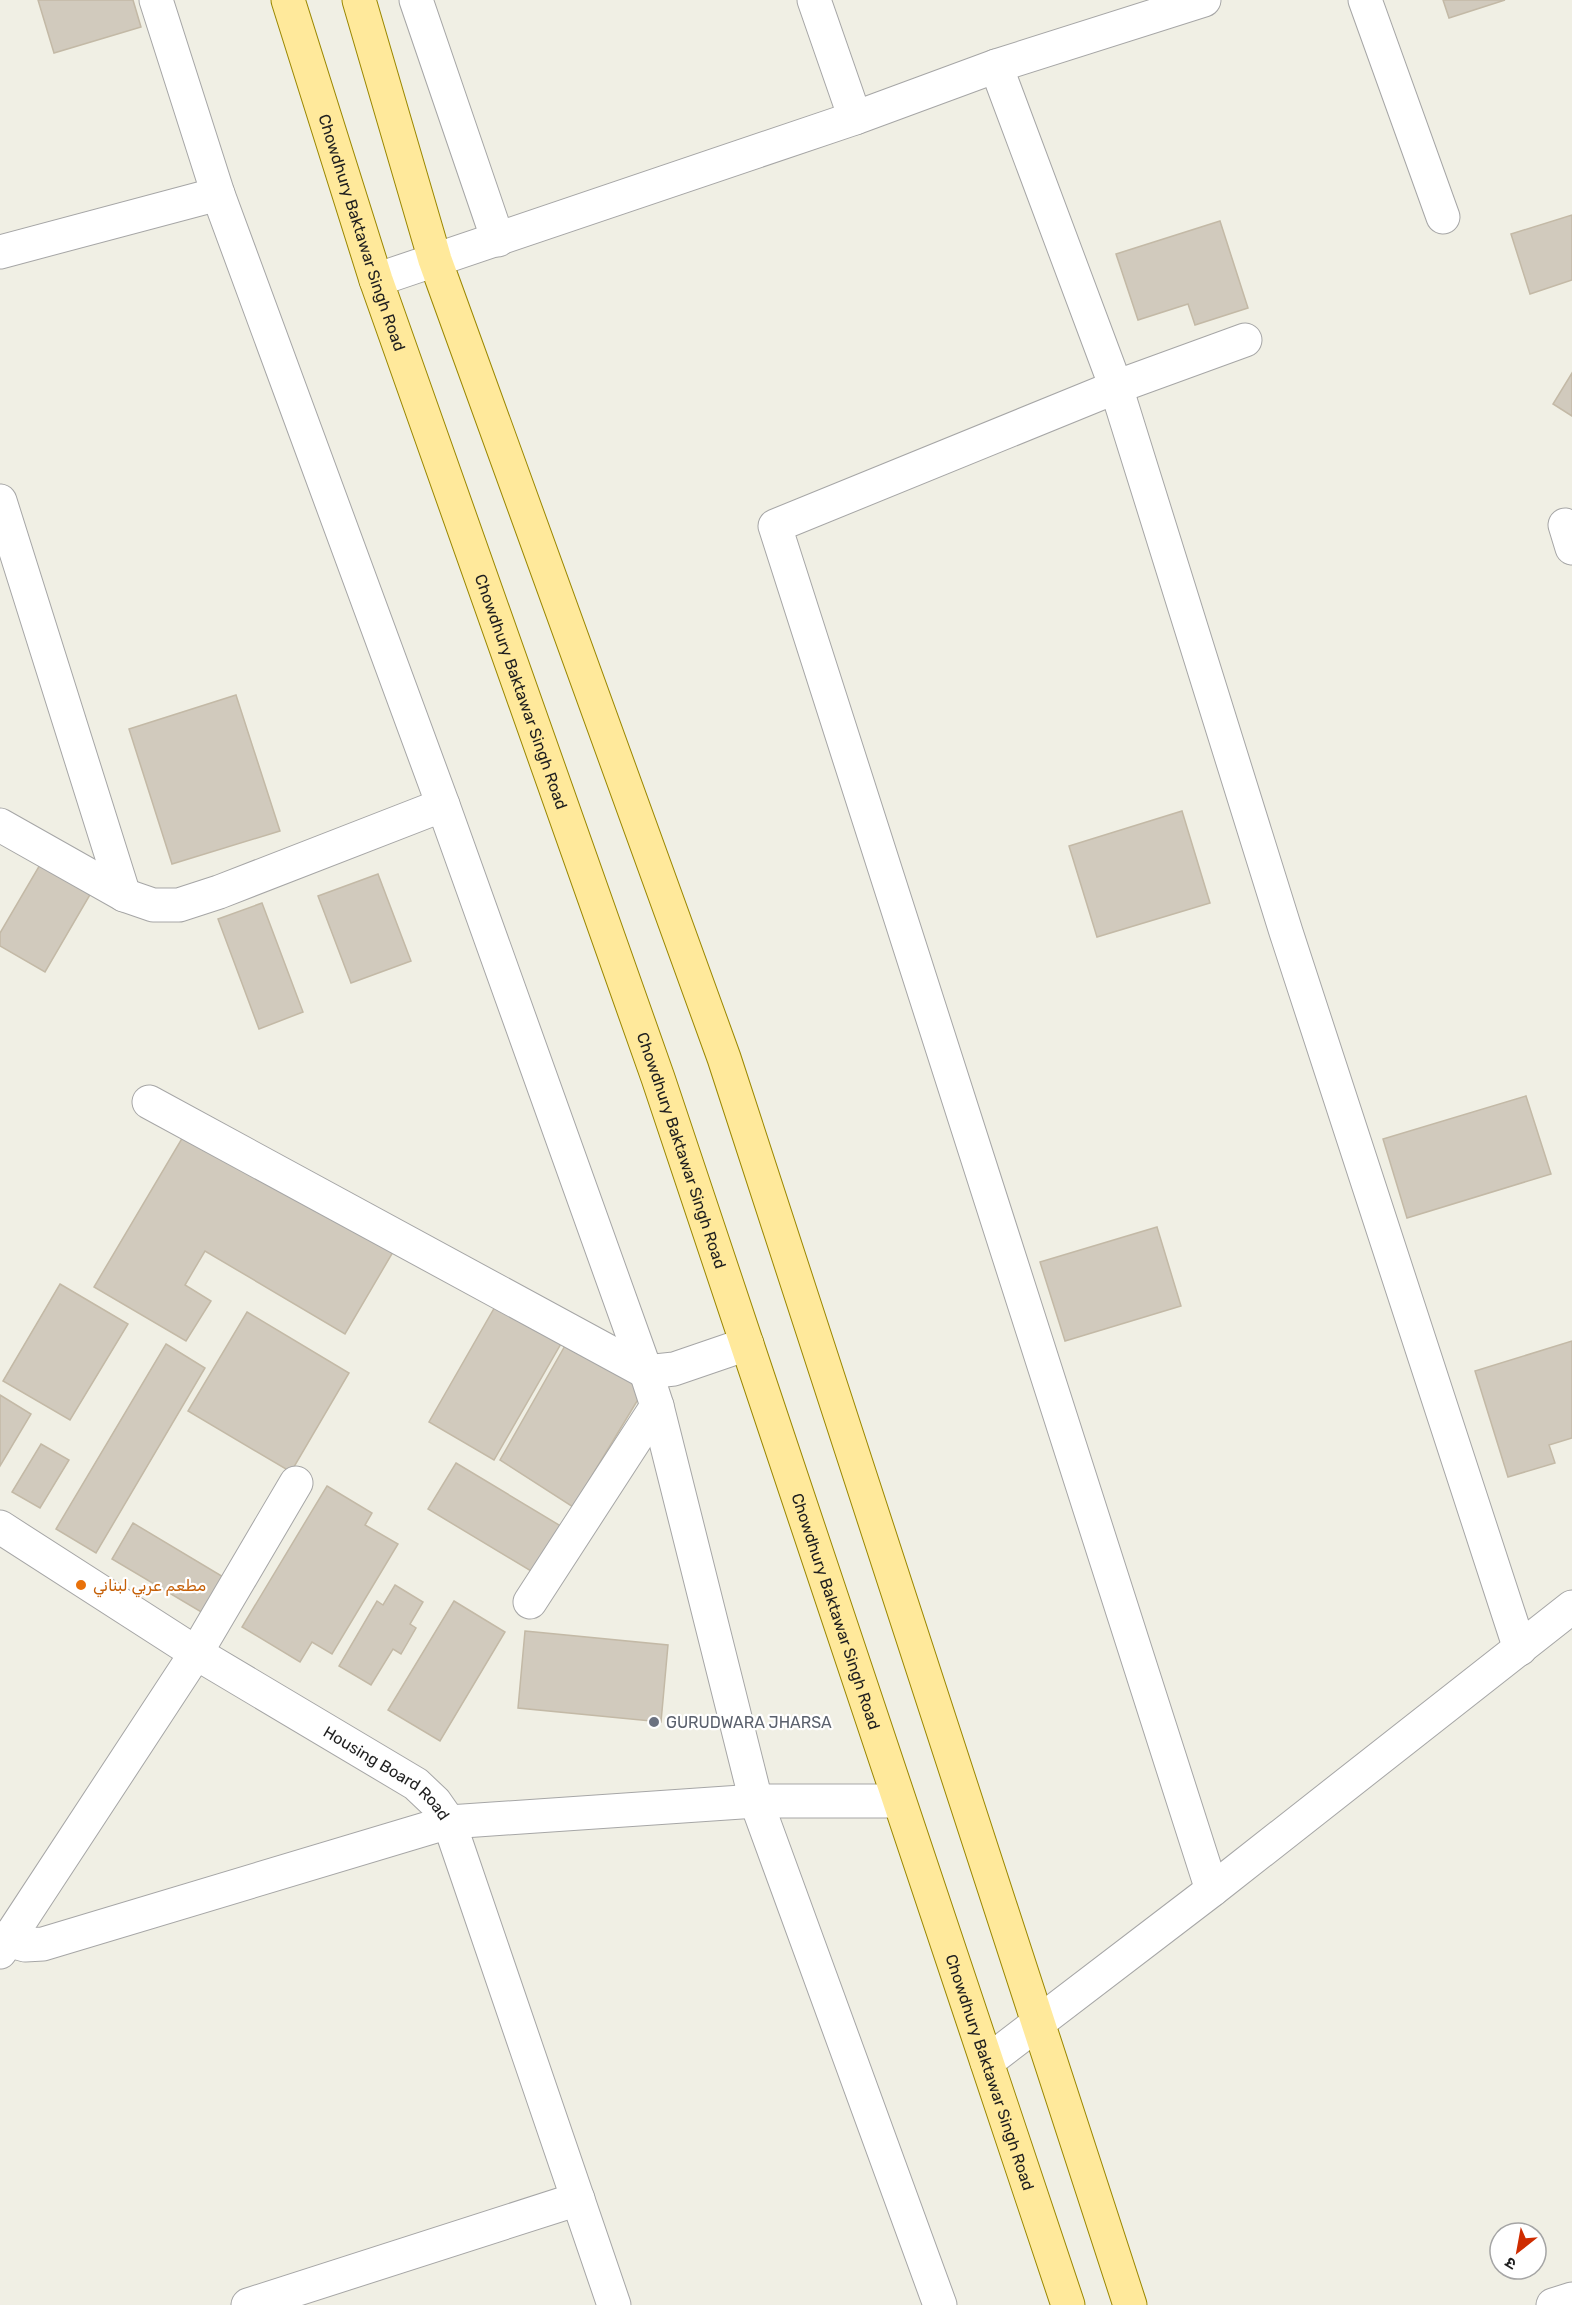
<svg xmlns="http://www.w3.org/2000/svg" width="1572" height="2305" font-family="Rubik,Cairo,'Noto Sans Devanagari',sans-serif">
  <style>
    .building { fill: #d1cabd; stroke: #c3b9a6; stroke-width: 1.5 }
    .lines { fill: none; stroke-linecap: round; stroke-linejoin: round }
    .minor-casing { stroke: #a6a6a6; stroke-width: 35 }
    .major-casing { stroke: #9a8700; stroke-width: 35 }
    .minor { stroke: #fff; stroke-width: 33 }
    .major { stroke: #ffe99b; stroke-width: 33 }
    .food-dot { fill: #e8710a; stroke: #fff; stroke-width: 2 }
    .worship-dot { fill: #6b7280; stroke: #fff; stroke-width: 2 }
    .labels { text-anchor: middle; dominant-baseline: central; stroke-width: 4.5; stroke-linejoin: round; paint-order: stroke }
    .street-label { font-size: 16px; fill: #1f1f1f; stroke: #fff }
    .food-label { font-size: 16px; fill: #c56008; stroke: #fff; text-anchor: start }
    .worship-label { font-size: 16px; fill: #5b616d; stroke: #fff; text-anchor: start }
  </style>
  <rect width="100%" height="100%" fill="#f0efe4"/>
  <g class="building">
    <path d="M38 0H133L141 27 54 53Z"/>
    <path d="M1443 0H1505L1449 18Z"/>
    <path d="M1572 215V280L1530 294 1511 234Z"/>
    <path d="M1220 221 1248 308 1195 325 1188 304 1138 320 1116 254Z"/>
    <path d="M1572 373V416L1553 404Z"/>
    <path d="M236 695 280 831 172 864 129 729Z"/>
    <path d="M1182 811 1210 903 1097 937 1069 846Z"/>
    <path d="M41 863 91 893 45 972 0 946V933Z"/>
    <path d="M378 874 411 961 351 983 318 896Z"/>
    <path d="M262 903 303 1012 259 1029 218 919Z"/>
    <path d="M1526 1096 1551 1174 1407 1218 1383 1139Z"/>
    <path d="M187 1130 393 1252 345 1334 205 1251 185 1285 211 1301 186 1341 94 1287Z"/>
    <path d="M1157 1227 1181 1306 1065 1341 1040 1262Z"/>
    <path d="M60 1284 128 1324 70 1420 3 1381Z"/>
    <path d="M496 1305 562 1342 494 1460 429 1422Z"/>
    <path d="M247 1312 349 1373 291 1472 188 1411Z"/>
    <path d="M1572 1341V1438L1549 1445 1555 1463 1508 1477 1475 1371Z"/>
    <path d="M166 1344 205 1368 96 1553 56 1529Z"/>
    <path d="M566 1344 645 1388 573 1507 500 1460Z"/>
    <path d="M0 1395 31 1414 0 1466Z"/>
    <path d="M41 1444 69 1460 40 1508 12 1492Z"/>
    <path d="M456 1463 569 1531 541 1577 428 1509Z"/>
    <path d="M327 1486 372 1513 365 1525 398 1544 332 1654 312 1642 300 1662 242 1627Z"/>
    <path d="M133 1523 230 1581 208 1616 112 1559Z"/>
    <path d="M395 1585 423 1602 410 1624 416 1628 401 1654 393 1649 371 1685 339 1666 377 1601 383 1605Z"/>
    <path d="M454 1601 505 1632 440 1741 388 1710Z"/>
    <path d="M525 1631 668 1645 661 1722 518 1708Z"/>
  </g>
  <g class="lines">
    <g class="minor-casing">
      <g id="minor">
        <path d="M156 0 218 194 443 805 646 1372 657 1406 756 1801 940 2305"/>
        <path d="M416 0 498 240"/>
        <path d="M814 0 855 118"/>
        <path d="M1365 0 1443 217"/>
        <path d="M996 66 1116 387 1286 932 1520 1649"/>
        <path d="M0 252 218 194"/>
        <path d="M376 280 855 118 996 66 1204 0"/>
        <path d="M0 501 124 895"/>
        <path d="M1565 525 1572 548"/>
        <path d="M0 825 124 895 153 905H179L219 892 443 805"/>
        <path d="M149 1102 646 1372 674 1369 747 1344"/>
        <path id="s1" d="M0 1527 196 1653 416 1784 435 1802 449 1822 614 2305"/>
        <path d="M530 1602 657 1406"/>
        <path d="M1212 1890 775 526 1116 387 1245 340"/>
        <path d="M0 1938 25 1945 43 1944 449 1822 756 1801H899"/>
        <path d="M0 1952 196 1653 296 1483"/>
        <path d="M987 2062 1212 1890 1572 1607"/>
        <path d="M248 2305 578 2199"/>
        <path d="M1553 2305 1572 2299"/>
      </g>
    </g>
    <g class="major-casing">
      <g id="major">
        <path id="s2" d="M288 0 376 280 658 1078 1068 2305"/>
        <path d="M359 0 435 260 724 1058 1130 2305"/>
      </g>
    </g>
    <use href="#minor" class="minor"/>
    <use href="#major" class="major"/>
  </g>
  <circle class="food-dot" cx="81" cy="1585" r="6"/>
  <circle class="worship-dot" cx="654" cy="1722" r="6"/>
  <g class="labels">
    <g class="street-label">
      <text stroke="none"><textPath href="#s2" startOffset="244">Chowdhury Baktawar Singh Road</textPath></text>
      <text stroke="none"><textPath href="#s2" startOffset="730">Chowdhury Baktawar Singh Road</textPath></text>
      <text stroke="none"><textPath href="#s2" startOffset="1216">Chowdhury Baktawar Singh Road</textPath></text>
      <text stroke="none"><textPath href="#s2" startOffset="1702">Chowdhury Baktawar Singh Road</textPath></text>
      <text stroke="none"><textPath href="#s1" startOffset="459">Housing Board Road</textPath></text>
      <text stroke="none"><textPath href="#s2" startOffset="2188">Chowdhury Baktawar Singh Road</textPath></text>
    </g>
    <g class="food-label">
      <text x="93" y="1585">مطعم عربي لبناني</text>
    </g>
    <g class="worship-label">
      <text x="666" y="1722">GURUDWARA JHARSA</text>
    </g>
  </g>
  <g transform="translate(1518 2251) rotate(211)"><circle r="28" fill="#ffffff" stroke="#a5a5a5" stroke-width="1.5"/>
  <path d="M0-4.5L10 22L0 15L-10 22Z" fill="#ce2c00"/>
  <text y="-9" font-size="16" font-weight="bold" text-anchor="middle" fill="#1f1f1f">उ</text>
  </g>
</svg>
